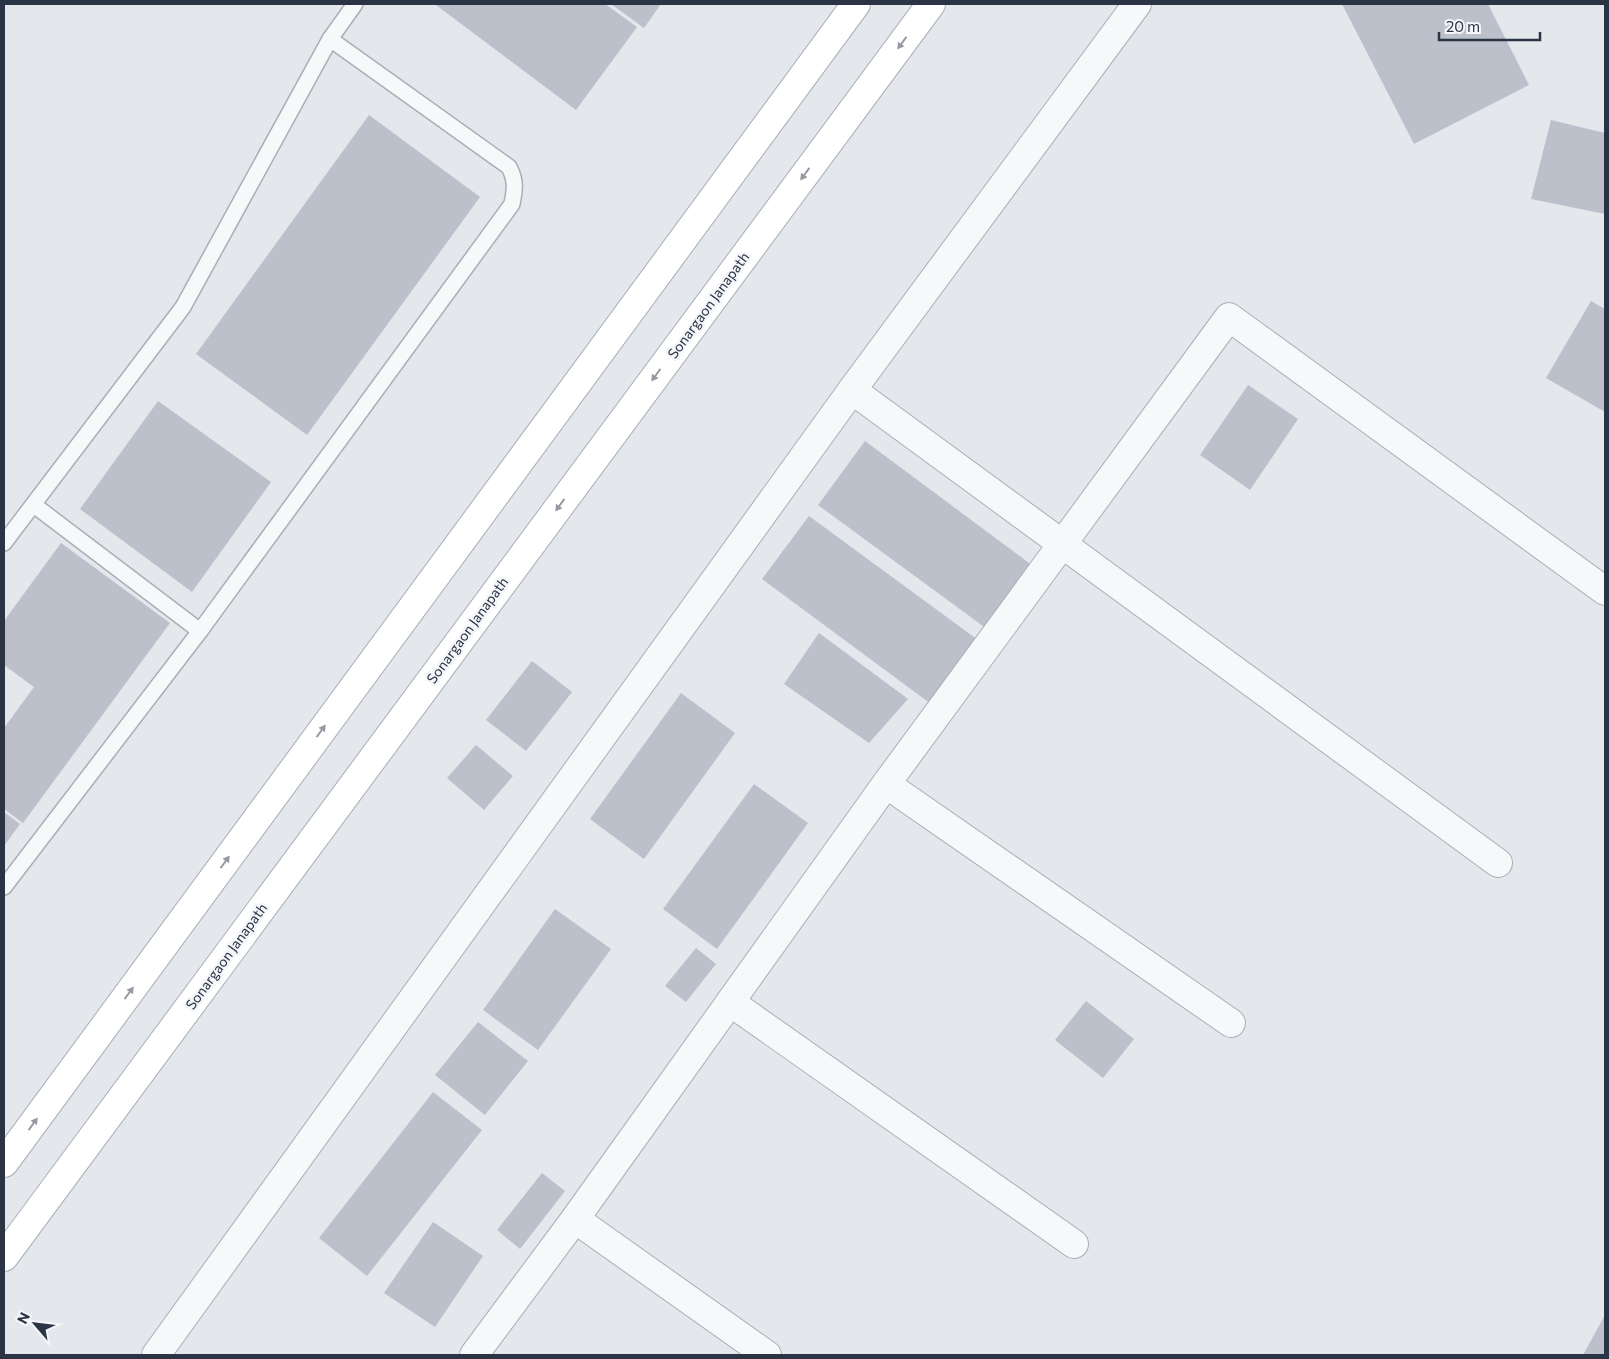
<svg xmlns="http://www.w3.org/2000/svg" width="1609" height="1359" font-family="Commissioner,sans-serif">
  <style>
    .building { fill: #bbc0ca }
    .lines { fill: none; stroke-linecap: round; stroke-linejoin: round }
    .lane-casing { stroke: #a9aeb7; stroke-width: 18 }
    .street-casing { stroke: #a9aeb7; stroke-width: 30 }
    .secondary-casing { stroke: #a9aeb7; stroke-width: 30 }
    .lane { stroke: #f7f8fa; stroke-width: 15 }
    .street { stroke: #f7f8fa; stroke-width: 28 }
    .secondary { stroke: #fff; stroke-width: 28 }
    .oneway { fill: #959aa2 }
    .labels { text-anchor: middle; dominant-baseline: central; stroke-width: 5; stroke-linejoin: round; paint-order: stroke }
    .street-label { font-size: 14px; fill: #2b3445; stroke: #f4f6f9 }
  </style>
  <rect width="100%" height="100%" fill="#e4e7ec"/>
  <g class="building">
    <path d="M438 4H605L637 27 576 110 436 5Z"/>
    <path d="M611 4H661L644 28Z"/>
    <path d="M1342 4H1488L1529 85 1414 144Z"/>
    <path d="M369 115 480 197 307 435 196 354Z"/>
    <path d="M1551 120 1605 133V214L1531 199Z"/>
    <path d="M1591 301 1605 309V412L1546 378Z"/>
    <path d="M1248 385 1298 419 1250 490 1200 455Z"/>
    <path d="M158 401 271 482 192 592 80 509Z"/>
    <path d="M865 441 1033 566 987 629 818 505Z"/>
    <path d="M809 516 978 640 931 704 762 579Z"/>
    <path d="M61 543 170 623 23 823 4 809V728L34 687 4 665V621Z"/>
    <path d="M819 633 908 699 869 743 784 684Z"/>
    <path d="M532 661 572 692 526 751 486 720Z"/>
    <path d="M681 693 735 733 644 859 590 819Z"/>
    <path d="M476 745 513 776 484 810 447 778Z"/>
    <path d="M754 784 808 823 717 949 663 909Z"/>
    <path d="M4 812 20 824 4 846Z"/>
    <path d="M555 909 611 949 538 1050 483 1010Z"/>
    <path d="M696 948 716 964 686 1002 665 986Z"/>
    <path d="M1086 1001 1134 1039 1103 1078 1055 1040Z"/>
    <path d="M478 1022 528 1061 485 1115 435 1075Z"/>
    <path d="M433 1092 482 1130 367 1276 319 1238Z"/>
    <path d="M542 1173 565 1191 520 1249 497 1230Z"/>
    <path d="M433 1222 483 1256 435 1327 384 1293Z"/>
    <path d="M1605 1315V1355H1583Z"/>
  </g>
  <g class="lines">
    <g class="lane-casing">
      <g id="lane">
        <path d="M34 505 200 631"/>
        <path d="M4 543 183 307 330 39 355 4"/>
        <path d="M4 887 200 631 512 204C515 189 516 180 509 167L330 39"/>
      </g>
    </g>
    <g class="street-casing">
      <g id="street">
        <path d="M852 390 1498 863"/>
        <path d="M886 784 1231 1023"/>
        <path d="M730 1002 1074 1244"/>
        <path d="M575 1219 767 1355"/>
        <path d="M156 1355 852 390 1137 4"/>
        <path d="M474 1355 575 1219 886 784 1229 317 1605 591"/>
      </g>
    </g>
    <g class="secondary-casing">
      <g id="secondary">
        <path d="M4 1163 856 4"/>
        <path d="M4 1257 931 4"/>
      </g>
    </g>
    <use href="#lane" class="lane"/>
    <use href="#street" class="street"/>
    <use href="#secondary" class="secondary"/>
  </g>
  <defs><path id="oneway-solid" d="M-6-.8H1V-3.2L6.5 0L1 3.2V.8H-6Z" transform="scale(1.25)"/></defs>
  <g class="oneway">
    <use href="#oneway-solid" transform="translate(902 43) rotate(126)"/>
    <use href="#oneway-solid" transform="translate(805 174) rotate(126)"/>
    <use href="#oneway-solid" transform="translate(656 375) rotate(126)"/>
    <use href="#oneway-solid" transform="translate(560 505) rotate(126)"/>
    <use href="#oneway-solid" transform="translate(321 731) rotate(-54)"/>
    <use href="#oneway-solid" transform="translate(225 862) rotate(-54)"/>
    <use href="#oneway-solid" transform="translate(129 993) rotate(-54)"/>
    <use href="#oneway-solid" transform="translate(33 1124) rotate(-54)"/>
  </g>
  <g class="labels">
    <g class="street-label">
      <text transform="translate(708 305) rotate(-54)">Sonargaon Janapath</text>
      <text transform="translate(467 630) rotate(-54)">Sonargaon Janapath</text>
      <text transform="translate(226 956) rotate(-54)">Sonargaon Janapath</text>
    </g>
  </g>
  <rect width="1609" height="1359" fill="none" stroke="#2b3445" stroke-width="10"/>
  <g transform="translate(35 1324) rotate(298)" stroke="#f4f6f9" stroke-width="4" paint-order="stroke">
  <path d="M0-4L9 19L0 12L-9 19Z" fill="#2b3445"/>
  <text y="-8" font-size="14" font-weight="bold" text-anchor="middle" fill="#2b3445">N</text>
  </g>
  <path d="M1439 32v8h101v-8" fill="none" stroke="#2b3445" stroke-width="2.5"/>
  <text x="1446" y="32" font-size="15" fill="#2b3445" stroke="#f4f6f9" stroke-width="4" paint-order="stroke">20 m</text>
</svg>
